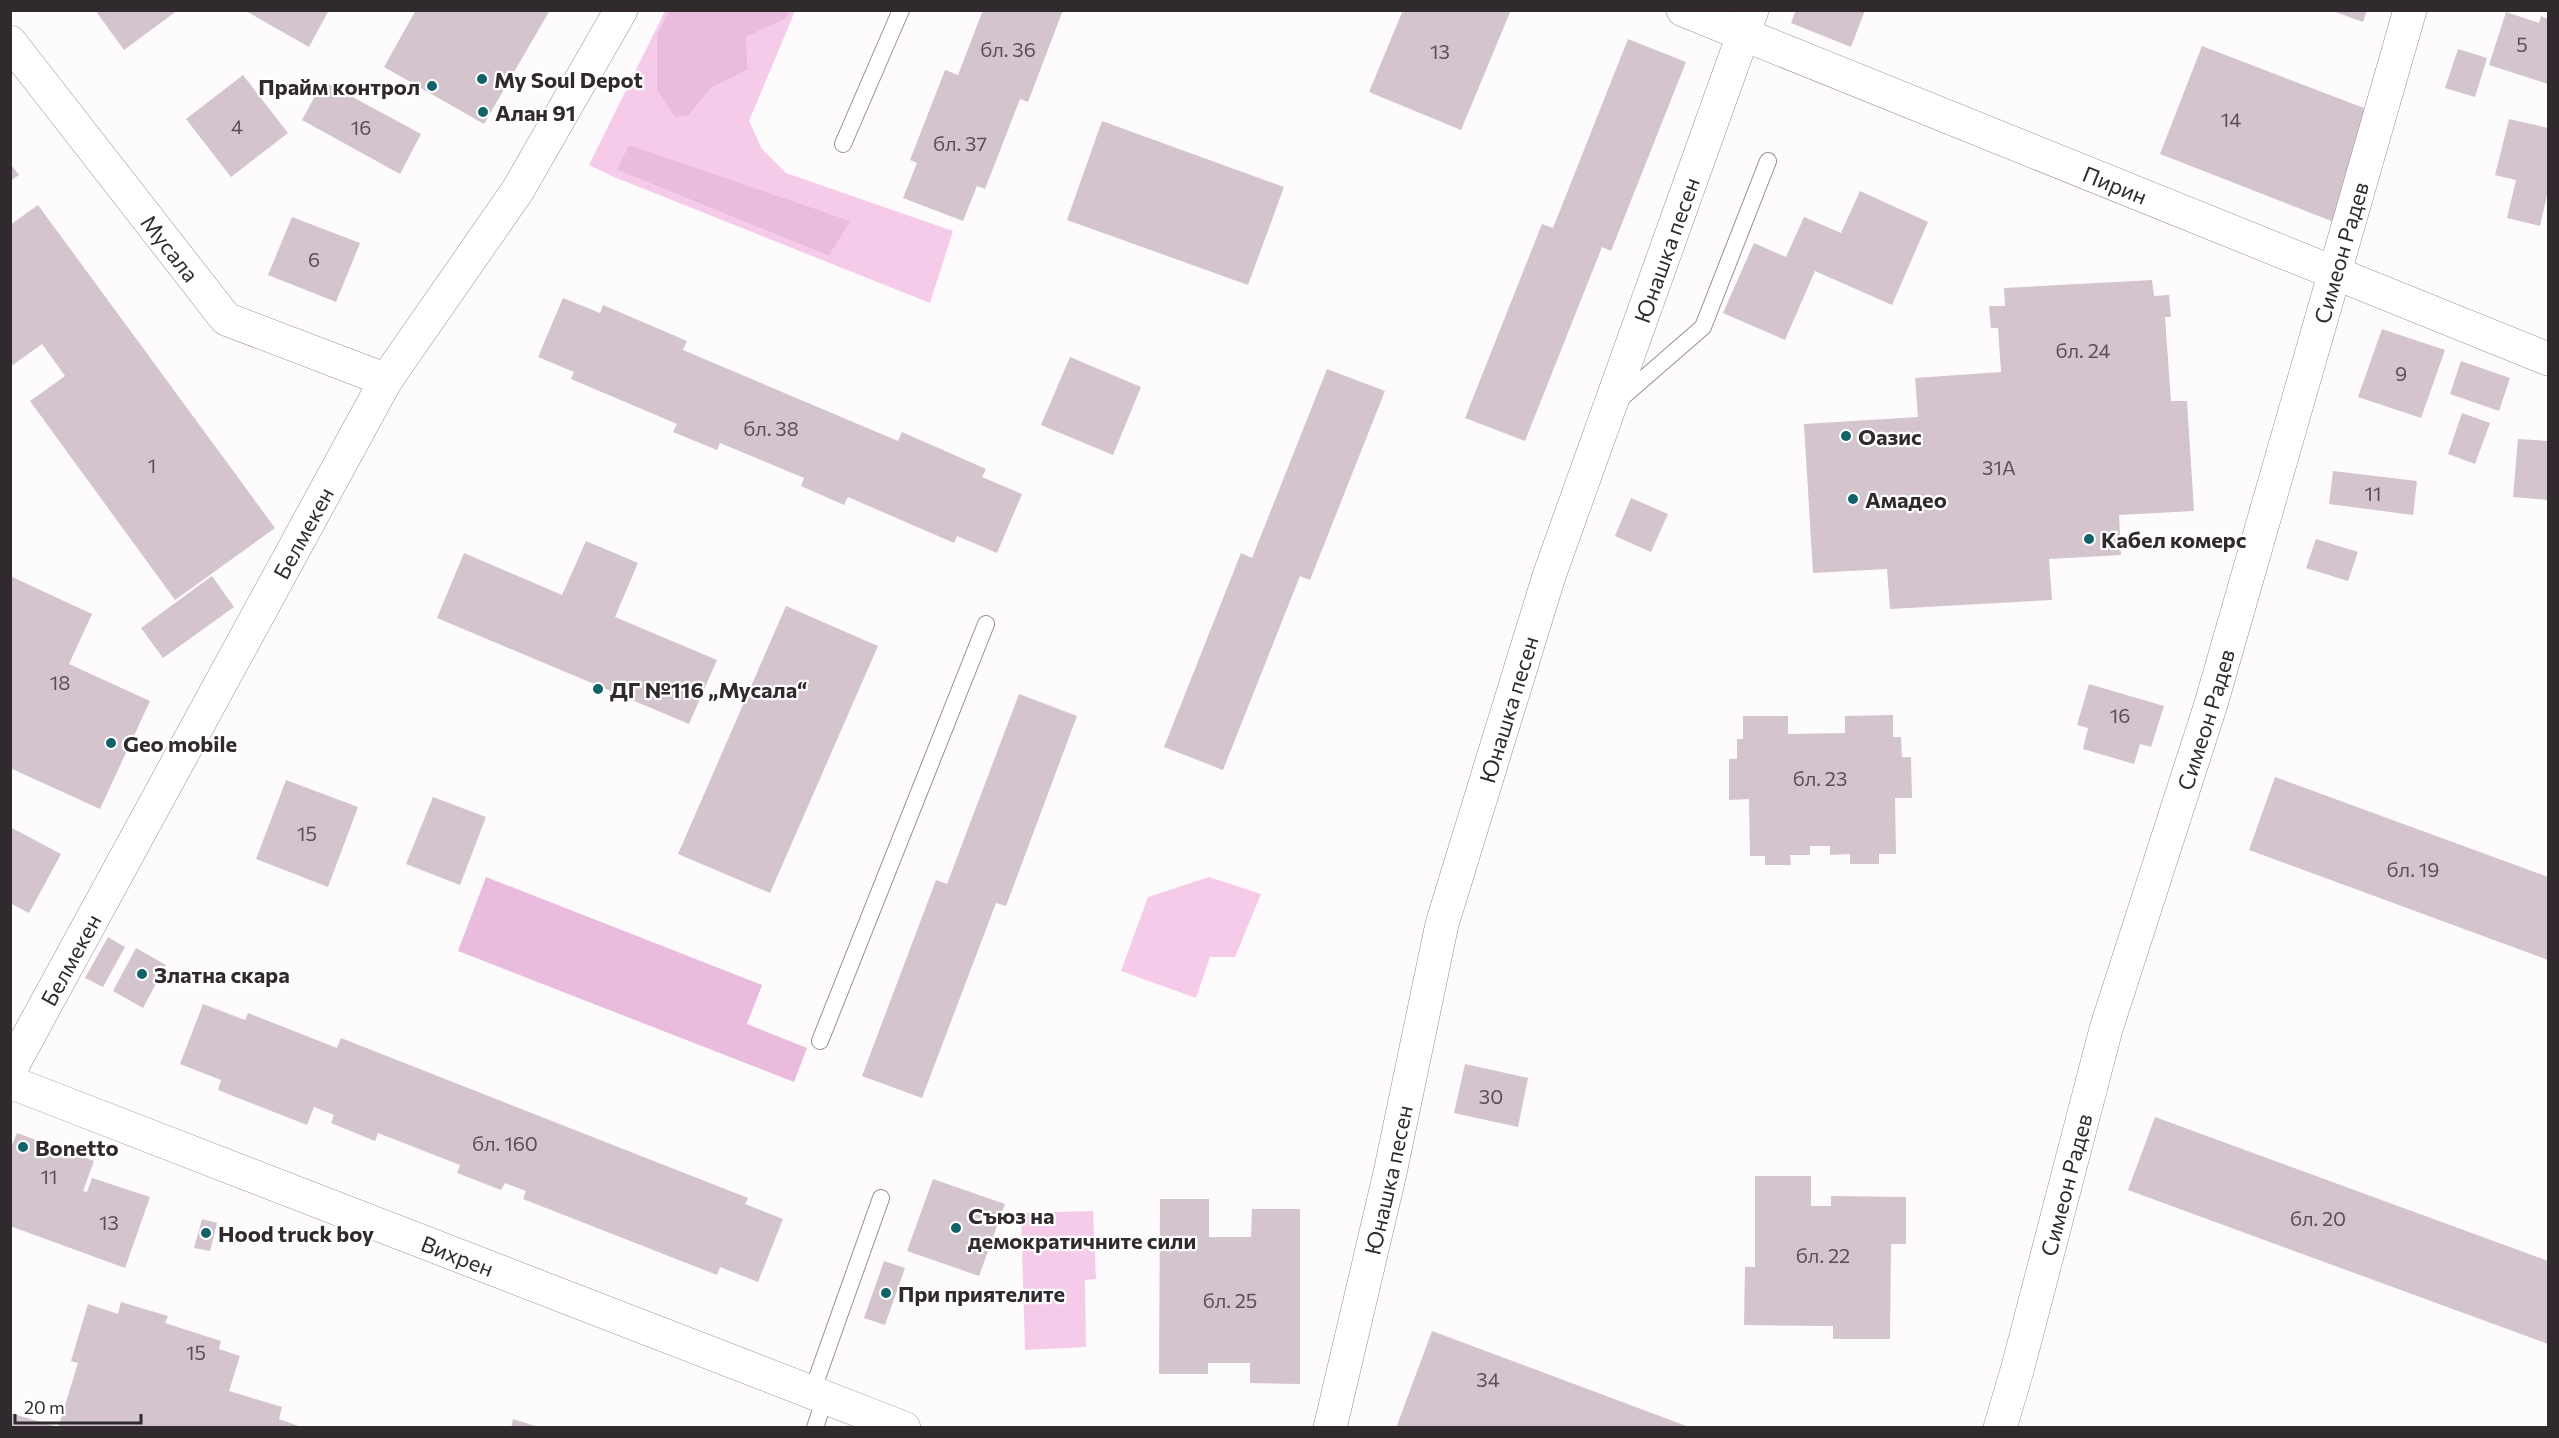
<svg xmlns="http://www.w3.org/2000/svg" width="2559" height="1438" font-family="Commissioner,sans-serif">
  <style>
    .green { fill: #f5cbe9; fill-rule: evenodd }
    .forest { fill: #e9bbdc }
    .building { fill: #d3c4ce }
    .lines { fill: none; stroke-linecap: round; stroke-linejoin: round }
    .service-casing { stroke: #9b8d97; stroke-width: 18 }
    .minor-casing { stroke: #9b8d97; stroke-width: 34 }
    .service { stroke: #fff; stroke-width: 16 }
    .minor { stroke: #fff; stroke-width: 33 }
    .poi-dot { fill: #126269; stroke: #fff; stroke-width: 2 }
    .labels { text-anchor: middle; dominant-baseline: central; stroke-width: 4.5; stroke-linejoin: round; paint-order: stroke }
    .number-label { font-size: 20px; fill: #595056 }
    .poi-label { font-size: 22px; font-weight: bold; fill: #302a2e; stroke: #fff; text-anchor: start }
    .street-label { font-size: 22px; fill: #302a2e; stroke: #fff }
  </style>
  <rect width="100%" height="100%" fill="#fefbfd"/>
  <g class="green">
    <path d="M665 11H669L657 34V90L689 115 711 88 748 70 746 37 785 18 789 11H795L749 121 762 149 786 173 953 231 930 303 614 177 589 165ZM617 170 849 221 829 256Z"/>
    <path d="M1209 877 1261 894 1235 957H1210L1196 998 1121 971 1148 897Z"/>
    <path d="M1093 1211 1096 1279 1085 1280 1086 1347 1025 1350 1021 1213Z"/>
  </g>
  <g class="forest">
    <path d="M669 11V10L789 11 786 18 746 37 748 70 711 88 689 115 675 117 657 90V34Z"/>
    <path d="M629 145 850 221 829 256 617 170Z"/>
    <path d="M486 877 762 985 747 1024 807 1048 794 1082 458 951Z"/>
  </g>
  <g class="building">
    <path d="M95 10H178L124 50Z"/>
    <path d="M244 10H329L309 47Z"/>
    <path d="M416 10H550L484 124 384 67Z"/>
    <path d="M983 10H1063L1028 102 1020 99 985 189 977 186 963 221 903 198 917 163 910 160 945 70 958 75Z"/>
    <path d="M1403 10H1511L1461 130 1369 92Z"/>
    <path d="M1796 10H1865L1851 47 1791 23Z"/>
    <path d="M2330 10H2367L2363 22Z"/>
    <path d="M2506 12 2539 23 2541 16 2548 19V84L2489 65Z"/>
    <path d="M1628 39 1686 62 1611 251 1602 247 1525 441 1465 418 1542 224 1553 228Z"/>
    <path d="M2202 46 2377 113 2334 222 2160 154Z"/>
    <path d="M2458 49 2487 58 2475 97 2445 88Z"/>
    <path d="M243 75 288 133 231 177 186 119Z"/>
    <path d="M323 81 421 134 400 174 302 120Z"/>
    <path d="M2509 119 2548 128V191L2540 226 2507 218 2516 180 2495 175Z"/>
    <path d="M1102 121 1284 187 1248 285 1067 220Z"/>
    <path d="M10 163 19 175 10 181Z"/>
    <path d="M1860 191 1928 222 1892 305 1815 271 1785 340 1723 313 1754 243 1786 257 1804 217 1841 233Z"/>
    <path d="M38 205 275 528 175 600 30 401 65 376 42 344 10 367V225Z"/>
    <path d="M292 217 360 243 336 302 268 275Z"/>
    <path d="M2152 280 2154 296 2169 295 2171 317H2165L2171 401H2187L2194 511 2119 515 2121 555 2049 559 2052 600 1890 609 1887 569 1813 573 1804 424 1918 417 1915 378 2001 372 1998 328H1991L1989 306H2005L2004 288Z"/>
    <path d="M563 298 600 313 603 305 687 341 683 350 898 441 902 432 986 469 982 477 1022 494 997 553 957 536 954 543 848 497 844 505 801 486 804 478 720 443 717 450 673 432 677 424 571 379 574 372 538 357Z"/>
    <path d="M2382 329 2445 350 2421 418 2358 397Z"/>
    <path d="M1070 357 1141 387 1113 455 1041 425Z"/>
    <path d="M2461 361 2510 378 2499 411 2450 394Z"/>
    <path d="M1327 369 1385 391 1310 580 1300 576 1223 770 1164 747 1241 553 1252 558Z"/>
    <path d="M2462 413 2490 423 2475 464 2448 454Z"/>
    <path d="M2518 439 2548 441V500L2513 497Z"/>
    <path d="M2333 471 2417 481 2413 515 2329 504Z"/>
    <path d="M1631 498 1668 514 1651 552 1615 536Z"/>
    <path d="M2316 539 2358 552 2348 581 2306 568Z"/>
    <path d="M586 541 638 563 615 617 717 660 689 724 437 618 464 553 562 595Z"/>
    <path d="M10 576 92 614 69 664 150 701 100 809 10 768Z"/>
    <path d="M212 576 234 607 163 658 141 628Z"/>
    <path d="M786 606 878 646 770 893 678 854Z"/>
    <path d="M2089 684 2164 706 2151 747 2140 744 2134 764 2083 749 2088 728 2077 725Z"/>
    <path d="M1019 694 1077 716 1006 906 996 903 922 1098 862 1076 936 880 947 884Z"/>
    <path d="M1893 715V737H1901L1902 757H1911L1912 798H1895L1896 854H1879V864H1850V854L1830 855V846H1810V855H1790L1791 865H1765V856H1750L1749 799 1729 800V759H1737V739H1743V716H1788V734L1845 733V716Z"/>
    <path d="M2275 777 2548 877V960L2249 850Z"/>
    <path d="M286 780 358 807 328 887 256 859Z"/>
    <path d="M433 797 486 817 460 885 406 864Z"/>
    <path d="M10 827 61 854 29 913 10 903Z"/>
    <path d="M108 937 125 947 103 987 85 978Z"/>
    <path d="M136 948 166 965 143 1008 113 991Z"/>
    <path d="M203 1004 245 1020 248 1013 337 1048 341 1038 748 1198 745 1204 783 1219 758 1282 720 1267 717 1275 523 1199 526 1191 505 1183 501 1190 457 1173 460 1165 378 1133 375 1141 331 1123 334 1115 314 1107 307 1125 218 1090 221 1080 180 1064Z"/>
    <path d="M1465 1064 1528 1078 1518 1127 1454 1113Z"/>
    <path d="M2155 1117 2548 1261V1344L2128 1190Z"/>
    <path d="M17 1133 94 1161 83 1191 87 1192 92 1178 150 1197 125 1268 10 1226V1150Z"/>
    <path d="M1755 1176H1811V1206H1831V1196L1906 1197V1244H1891L1890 1339H1833V1326L1744 1325 1745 1267H1755Z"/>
    <path d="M933 1179 1005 1204 979 1276 907 1251Z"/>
    <path d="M1160 1199H1209V1237H1251L1252 1209H1300V1384L1250 1383V1363H1208V1374H1159Z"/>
    <path d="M202 1219 217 1223 210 1251 194 1248Z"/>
    <path d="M884 1261 905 1268 885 1325 864 1318Z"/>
    <path d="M121 1302 168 1316 165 1323 221 1341 219 1349 240 1356 229 1391 282 1407 279 1419 304 1428H58L78 1363 71 1361 88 1304 118 1314Z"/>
    <path d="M1432 1331 1689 1427V1428H1396Z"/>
    <path d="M10 1413 58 1427V1428H10Z"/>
    <path d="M513 1419 539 1427V1428H511Z"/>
  </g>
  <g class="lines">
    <g class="service-casing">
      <g id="service">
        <path d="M843 144 901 10"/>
        <path d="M1619 400 1703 327 1768 161"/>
        <path d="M820 1041 986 624"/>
        <path d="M812 1392 881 1198"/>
        <path d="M815 1428 825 1397"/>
      </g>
    </g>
    <g class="minor-casing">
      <g id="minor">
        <path id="s1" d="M1683 10 2548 359"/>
        <path id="s2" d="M10 42 226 319 386 380"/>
        <path id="s3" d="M10 1070 386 380 518 190 621 10"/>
        <path id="s4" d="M10 1082 904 1428"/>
        <path id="s5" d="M1330 1428 1390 1173 1442 924 1549 576 1752 10"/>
        <path id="s6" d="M2000 1428 2018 1367 2106 1029 2211 704 2410 10"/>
      </g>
    </g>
    <use href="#service" class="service"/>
    <use href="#minor" class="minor"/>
  </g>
  <g class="poi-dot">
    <circle cx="482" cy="79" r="6"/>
    <circle cx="432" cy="86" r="6"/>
    <circle cx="483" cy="112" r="6"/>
    <circle cx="1846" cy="436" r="6"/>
    <circle cx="1853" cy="499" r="6"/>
    <circle cx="2089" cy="539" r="6"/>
    <circle cx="598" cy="689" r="6"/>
    <circle cx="111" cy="743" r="6"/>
    <circle cx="142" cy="974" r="6"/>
    <circle cx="23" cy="1147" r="6"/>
    <circle cx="956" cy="1228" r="6"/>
    <circle cx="206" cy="1233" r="6"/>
    <circle cx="886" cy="1293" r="6"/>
  </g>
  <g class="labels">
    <g class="number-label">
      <text x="2522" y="44">5</text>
      <text x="1008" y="49">бл. 36</text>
      <text x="1440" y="51">13</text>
      <text x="2231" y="119">14</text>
      <text x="237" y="126">4</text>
      <text x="361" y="127">16</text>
      <text x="960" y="143">бл. 37</text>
      <text x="314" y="259">6</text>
      <text x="2083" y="350">бл. 24</text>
      <text x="2401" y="373">9</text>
      <text x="771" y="428">бл. 38</text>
      <text x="152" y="465">1</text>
      <text x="1999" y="467">31А</text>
      <text x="2373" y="493">11</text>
      <text x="60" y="682">18</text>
      <text x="2120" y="715">16</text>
      <text x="1820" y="778">бл. 23</text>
      <text x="307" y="833">15</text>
      <text x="2413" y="869">бл. 19</text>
      <text x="1491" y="1096">30</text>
      <text x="505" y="1143">бл. 160</text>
      <text x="49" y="1176">11</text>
      <text x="2318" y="1218">бл. 20</text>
      <text x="109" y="1222">13</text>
      <text x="1823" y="1255">бл. 22</text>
      <text x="1230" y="1300">бл. 25</text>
      <text x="196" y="1352">15</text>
      <text x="1488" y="1379">34</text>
    </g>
    <g class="poi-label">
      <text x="494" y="79">My Soul Depot</text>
      <text x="420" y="86" text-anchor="end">Прайм контрол</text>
      <text x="495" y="112">Алан 91</text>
      <text x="1858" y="436">Оазис</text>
      <text x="1865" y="499">Амадео</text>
      <text x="2101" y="539">Кабел комерс</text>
      <text x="610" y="689">ДГ №116 „Мусала“</text>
      <text x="123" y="743">Geo mobile</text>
      <text x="154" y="974">Златна скара</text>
      <text x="35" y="1147">Bonetto</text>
      <text x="968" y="1215">Съюз на<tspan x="968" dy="25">демократичните сили</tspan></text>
      <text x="218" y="1233">Hood truck boy</text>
      <text x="898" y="1293">При приятелите</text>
    </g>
    <g class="street-label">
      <text stroke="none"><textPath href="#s1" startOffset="466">Пирин</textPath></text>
      <text stroke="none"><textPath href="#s2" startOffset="261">Мусала</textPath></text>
      <text stroke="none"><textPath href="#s5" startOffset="1227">Юнашка песен</textPath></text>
      <text stroke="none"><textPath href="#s6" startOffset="1224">Симеон Радев</textPath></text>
      <text stroke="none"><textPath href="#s3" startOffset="612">Белмекен</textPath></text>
      <text stroke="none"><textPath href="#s5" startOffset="741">Юнашка песен</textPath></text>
      <text stroke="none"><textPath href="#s6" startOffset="738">Симеон Радев</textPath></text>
      <text stroke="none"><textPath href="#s3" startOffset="126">Белмекен</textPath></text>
      <text stroke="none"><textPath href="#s5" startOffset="255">Юнашка песен</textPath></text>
      <text stroke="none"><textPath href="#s6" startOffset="252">Симеон Радев</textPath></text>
      <text stroke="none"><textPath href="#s4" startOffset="480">Вихрен</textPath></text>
    </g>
  </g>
  <rect width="2559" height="1438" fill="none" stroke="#302a2e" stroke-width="24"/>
  <path d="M15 1414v9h126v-9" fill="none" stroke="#302a2e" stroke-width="3"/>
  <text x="24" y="1414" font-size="18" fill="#302a2e" stroke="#ffffff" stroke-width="4.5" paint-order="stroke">20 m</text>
</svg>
